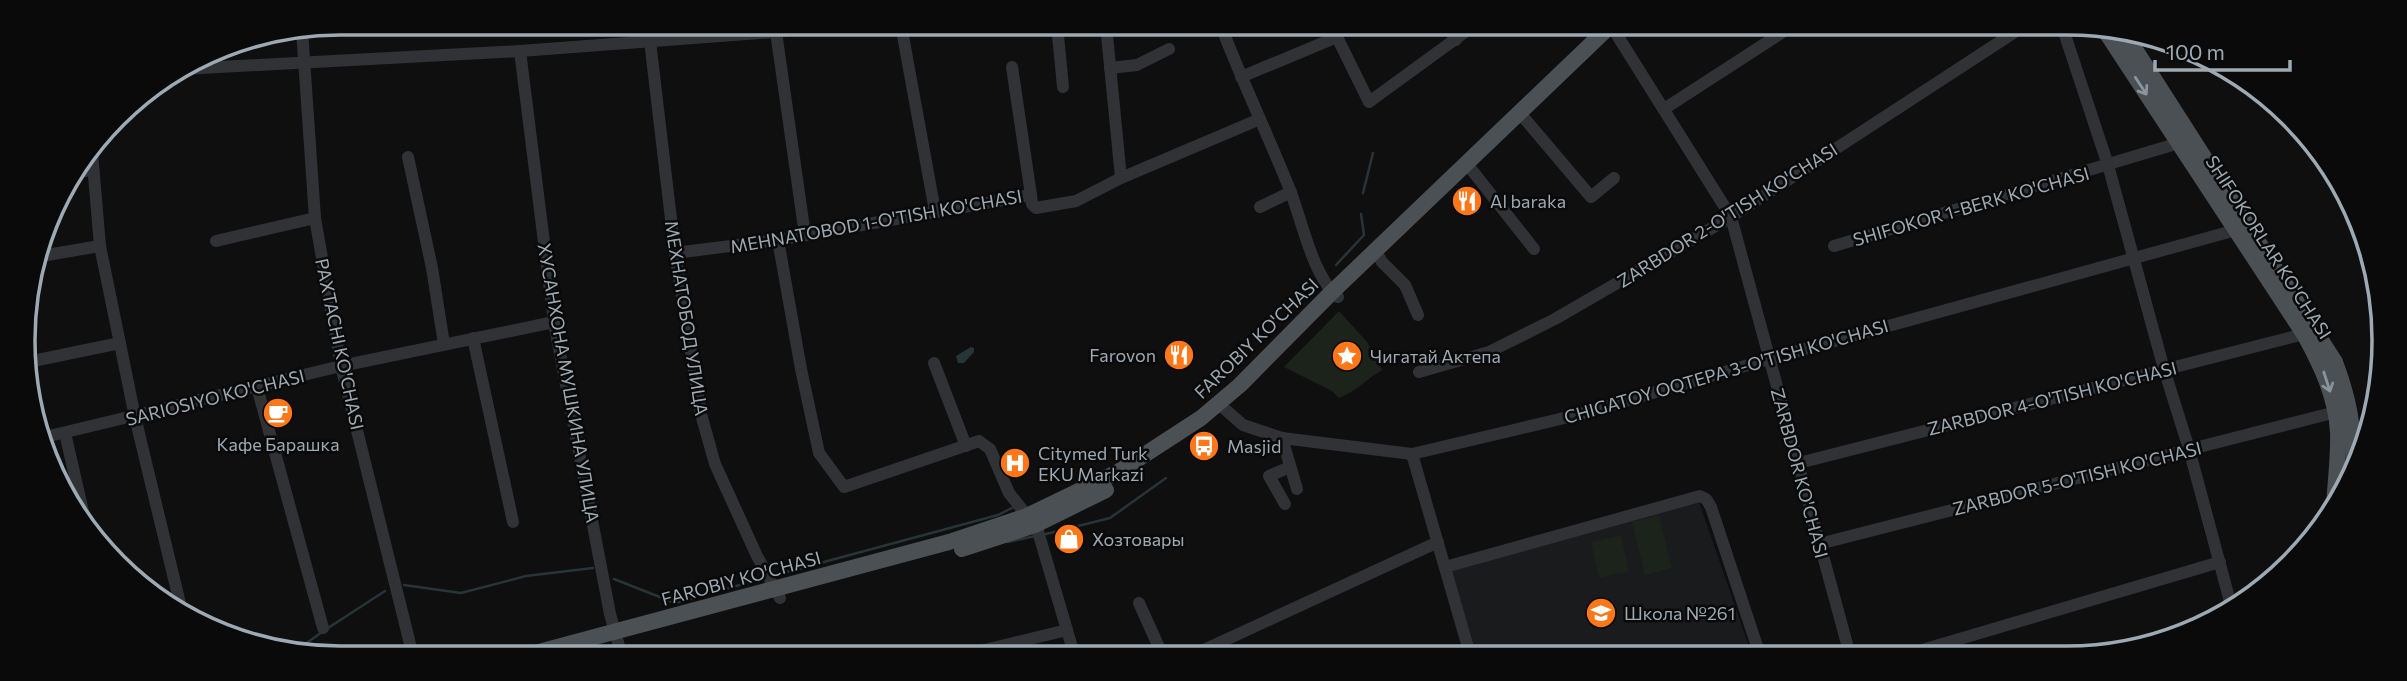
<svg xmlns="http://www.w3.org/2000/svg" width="2407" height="681" font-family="Commissioner,sans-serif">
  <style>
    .built { fill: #1a1b1d }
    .green { fill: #1c231b }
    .water { fill: #273438 }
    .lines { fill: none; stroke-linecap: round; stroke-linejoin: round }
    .stream { stroke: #273438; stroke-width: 2.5 }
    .minor { stroke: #303236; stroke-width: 12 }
    .major { stroke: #4b5055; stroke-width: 16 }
    .oneway { stroke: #89949c }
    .labels { text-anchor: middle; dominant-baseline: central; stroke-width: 5; stroke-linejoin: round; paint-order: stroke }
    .poi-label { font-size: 18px; fill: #9eaab3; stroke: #0a0a0b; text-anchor: start }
    .street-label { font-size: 18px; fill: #9eaab3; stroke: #0a0a0b }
    .rim { fill: none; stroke: #9eaab3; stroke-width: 3.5 }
  </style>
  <rect width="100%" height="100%" fill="#0f0f10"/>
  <path class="built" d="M1699 502 1752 655 1477 654 1451 571Z"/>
  <g class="green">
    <path d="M1339 311 1367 342 1382 370C1367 379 1355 392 1339 398L1332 391 1284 367Z"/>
    <path d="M1659 516 1672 568 1645 575 1632 522Z"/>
    <path d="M1621 535 1629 571 1599 578 1591 542Z"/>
  </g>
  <path class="water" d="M971 347 974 348V352L964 363H958L956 356Z"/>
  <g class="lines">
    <g class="stream">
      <path d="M1363 193 1373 153"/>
      <path d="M1336 265 1364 235 1361 214"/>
      <path d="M1042 535 1110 518 1166 478"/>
      <path d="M1008 542 1035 536"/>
      <path d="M772 576 998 515 1014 507"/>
      <path d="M614 579 675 603 765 578"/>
      <path d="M404 585 461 593 526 576 593 568"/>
      <path d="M328 628 385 591"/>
      <path d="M294 652 322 632"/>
    </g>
    <g class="minor">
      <path d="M648 24 675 253 701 414 715 464 757 556 780 598"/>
      <path d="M775 25 805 235"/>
      <path d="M901 25 935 211"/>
      <path d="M1057 25 1063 87"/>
      <path d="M1106 25 1121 178"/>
      <path d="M1221 26C1242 81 1268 135 1290 190 1302 221 1313 277 1338 297"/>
      <path d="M1447 26 1456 40"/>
      <path d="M1612 27 1731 217 1850 655"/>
      <path d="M2063 29 2108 165 2164 369 2189 449 2232 609"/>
      <path d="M302 30 315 218 341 366 412 652"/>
      <path d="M520 51 554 322 610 614 621 653"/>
      <path d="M1012 67 1031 195 1032 204 1036 208 1076 201 1121 178 1260 119"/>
      <path d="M1110 68 1137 65 1169 49"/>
      <path d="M183 69 520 51 775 32 834 24"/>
      <path d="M1241 77 1337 37 1369 102 1472 27"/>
      <path d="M1664 109 1789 28"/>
      <path d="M1519 112 1591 197 1614 178"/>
      <path d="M92 152 100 246 135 417 183 616"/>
      <path d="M408 157 432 268 444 344"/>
      <path d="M1471 169 1534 249"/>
      <path d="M77 172 92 170"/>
      <path d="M1260 207 1291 192"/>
      <path d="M778 240 801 369 819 453 844 487 979 441 990 449 1009 493 1037 528 1074 654"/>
      <path d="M216 241 315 218"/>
      <path d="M1834 246 2179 143"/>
      <path d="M1375 250 1382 262 1405 285 1418 315"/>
      <path d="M675 253 778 240 1031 195"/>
      <path d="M41 256 100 246"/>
      <path d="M473 338 513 522"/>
      <path d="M28 362 120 343"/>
      <path d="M934 363 966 446"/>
      <path d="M1419 372 1489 352 1555 319 1731 217 2021 28"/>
      <path d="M257 387 323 628"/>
      <path d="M1219 404 1243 425 1282 438 1412 454 1577 415 1769 359 2236 230"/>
      <path d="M65 433 88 533"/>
      <path d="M41 438 341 366 554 322"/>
      <path d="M1282 438 1297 489"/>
      <path d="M1412 454 1470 654"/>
      <path d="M1799 463 2304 334"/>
      <path d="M1285 504 1269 476 1290 467"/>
      <path d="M1819 544 2336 412"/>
      <path d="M1445 567 1700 496 1706 499 1711 507 1760 655"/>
      <path d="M1139 603 1162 654"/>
      <path d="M972 653 1067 630"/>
      <path d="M1195 654 1438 542"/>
      <path d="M1905 655 2220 562"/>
    </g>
    <g class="major">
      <path d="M2104 29 2304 334C2321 365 2336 396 2338 432 2339 457 2335 483 2334 509"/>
      <path d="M2122 29 2335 362C2350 402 2353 425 2354 468"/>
      <path d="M962 549 1035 525 1106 490"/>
      <path d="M535 653 949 542 1027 516 1118 472 1201 418 1240 385 1332 292 1609 27"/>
    </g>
  </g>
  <defs><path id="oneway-shaft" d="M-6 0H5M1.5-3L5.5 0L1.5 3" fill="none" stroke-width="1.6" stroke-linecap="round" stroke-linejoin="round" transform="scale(1.75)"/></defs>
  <g class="oneway">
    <use href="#oneway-shaft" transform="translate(2141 86) rotate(57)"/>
    <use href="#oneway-shaft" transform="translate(2327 382) rotate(72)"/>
  </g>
  <defs>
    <g id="restaurant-disc" transform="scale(1.575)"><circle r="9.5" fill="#ff7718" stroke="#0a0a0b"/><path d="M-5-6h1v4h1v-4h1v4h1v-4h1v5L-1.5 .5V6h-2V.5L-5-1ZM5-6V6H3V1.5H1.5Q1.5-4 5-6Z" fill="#fff"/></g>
    <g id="sight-disc" transform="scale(1.575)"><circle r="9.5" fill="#ff7718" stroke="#0a0a0b"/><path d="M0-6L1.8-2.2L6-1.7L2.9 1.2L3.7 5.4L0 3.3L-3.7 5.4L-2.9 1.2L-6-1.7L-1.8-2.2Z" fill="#fff"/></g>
    <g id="cafe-disc" transform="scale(1.575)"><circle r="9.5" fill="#ff7718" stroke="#0a0a0b"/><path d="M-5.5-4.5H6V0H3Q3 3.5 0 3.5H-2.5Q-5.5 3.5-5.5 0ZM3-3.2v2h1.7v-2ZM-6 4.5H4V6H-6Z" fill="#fff"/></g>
    <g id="bus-disc" transform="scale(1.575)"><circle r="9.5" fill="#ff7718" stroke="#0a0a0b"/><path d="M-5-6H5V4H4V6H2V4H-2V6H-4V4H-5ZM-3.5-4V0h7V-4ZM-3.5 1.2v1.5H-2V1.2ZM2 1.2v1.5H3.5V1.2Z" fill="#fff"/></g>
    <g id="hospital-disc" transform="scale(1.575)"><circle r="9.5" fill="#ff7718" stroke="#0a0a0b"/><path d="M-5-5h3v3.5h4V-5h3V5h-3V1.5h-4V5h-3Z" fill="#fff"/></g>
    <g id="shop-disc" transform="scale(1.575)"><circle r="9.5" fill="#ff7718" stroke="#0a0a0b"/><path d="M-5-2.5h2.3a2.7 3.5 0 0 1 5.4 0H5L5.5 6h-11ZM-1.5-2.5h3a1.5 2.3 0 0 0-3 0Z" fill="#fff"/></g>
    <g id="school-disc" transform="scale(1.575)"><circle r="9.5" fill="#ff7718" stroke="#0a0a0b"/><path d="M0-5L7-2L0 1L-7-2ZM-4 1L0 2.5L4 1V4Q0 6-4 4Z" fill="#fff"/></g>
  </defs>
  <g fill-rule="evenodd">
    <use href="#restaurant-disc" x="1467" y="201"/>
    <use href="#restaurant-disc" x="1179" y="355"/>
    <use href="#sight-disc" x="1347" y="356"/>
    <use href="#cafe-disc" x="278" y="413"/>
    <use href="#bus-disc" x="1204" y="446"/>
    <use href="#hospital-disc" x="1015" y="463"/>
    <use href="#shop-disc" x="1069" y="539"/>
    <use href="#school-disc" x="1601" y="613"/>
  </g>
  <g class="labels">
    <g class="poi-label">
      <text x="1490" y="201">Al baraka</text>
      <text x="1156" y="355" text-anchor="end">Farovon</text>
      <text x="1370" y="356">Чигатай Актепа</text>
      <text x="278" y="444" text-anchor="middle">Кафе Барашка</text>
      <text x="1227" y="446">Masjid</text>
      <text x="1038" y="453">Citymed Turk<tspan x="1038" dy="21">EKU Markazi</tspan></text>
      <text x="1092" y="539">Хозтовары</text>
      <text x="1624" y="613">Школа №261</text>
    </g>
    <g class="street-label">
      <text transform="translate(1971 206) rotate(-16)">SHIFOKOR 1-BERK KO'CHASI</text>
      <text transform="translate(1727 215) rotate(-32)">ZARBDOR 2-O'TISH KO'CHASI</text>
      <text transform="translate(876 221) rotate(-10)">MEHNATOBOD 1-O'TISH KO'CHASI</text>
      <text transform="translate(2269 247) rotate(57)">SHIFOKORLAR KO'CHASI</text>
      <text transform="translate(687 318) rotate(81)">МЕХНАТОБОД УЛИЦА</text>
      <text transform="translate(1256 338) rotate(-44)">FAROBIY KO'CHASI</text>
      <text transform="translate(340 344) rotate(78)">PAXTACHI KO'CHASI</text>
      <text transform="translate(1726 371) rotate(-16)">CHIGATOY OQTEPA 3-O'TISH KO'CHASI</text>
      <text transform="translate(569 383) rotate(80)">ХУСАНХОНА МУШКИНА УЛИЦА</text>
      <text transform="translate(215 397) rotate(-14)">SARIOSIYO KO'CHASI</text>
      <text transform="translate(2052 398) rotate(-14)">ZARBDOR 4-O'TISH KO'CHASI</text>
      <text transform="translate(1800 473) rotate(75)">ZARBDOR KO'CHASI</text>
      <text transform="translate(2077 478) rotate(-14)">ZARBDOR 5-O'TISH KO'CHASI</text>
      <text transform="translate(741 578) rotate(-15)">FAROBIY KO'CHASI</text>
    </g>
  </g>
  <path d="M0 0H2407V681H0ZM340 35H2067A305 305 0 0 1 2372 340V341A305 305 0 0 1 2067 646H340A305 305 0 0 1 35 341V340A305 305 0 0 1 340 35Z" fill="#0a0a0b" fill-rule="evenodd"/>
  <path class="rim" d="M340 35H2067A305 305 0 0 1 2372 340V341A305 305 0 0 1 2067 646H340A305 305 0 0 1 35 341V340A305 305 0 0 1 340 35Z"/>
  <path d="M2155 60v10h135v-10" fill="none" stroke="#9eaab3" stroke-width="3.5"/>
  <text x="2166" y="60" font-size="21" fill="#9eaab3" stroke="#0a0a0b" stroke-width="5" paint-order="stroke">100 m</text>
</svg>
